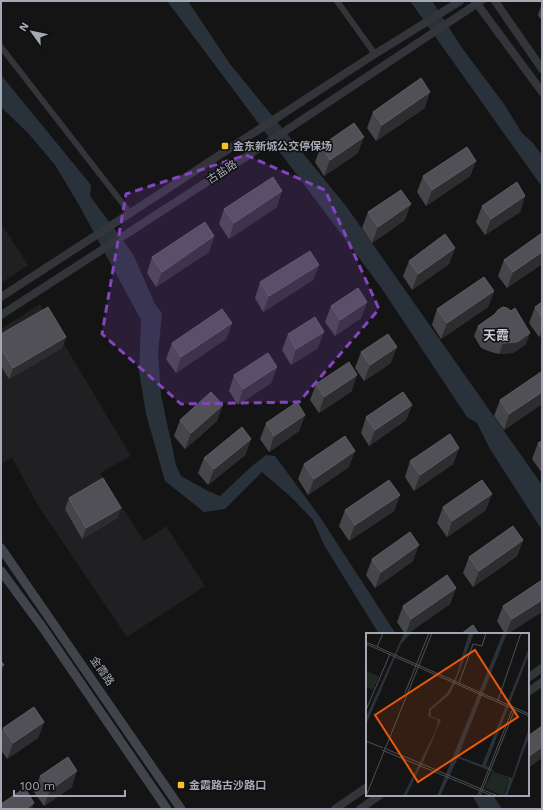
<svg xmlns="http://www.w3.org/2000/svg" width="543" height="810" font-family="'Work Sans','Noto Sans SC',sans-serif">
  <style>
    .built { fill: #201f22 }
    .water { fill: #29313a }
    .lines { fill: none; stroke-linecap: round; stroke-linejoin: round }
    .minor { stroke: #34353b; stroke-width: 6 }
    .tertiary { stroke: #34353b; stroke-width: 8 }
    .secondary { stroke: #42444b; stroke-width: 9 }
    .wall { fill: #45454a }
    .shaded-wall { fill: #2d2d30 }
    .building { fill: #505056; stroke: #5d5e65 }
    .marked { fill: #8345bd; fill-opacity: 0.2; stroke: #8345bd; stroke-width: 3; stroke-dasharray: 8 5; stroke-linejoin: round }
    .poi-dot { fill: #fabf27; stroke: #0f0f10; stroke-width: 1.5 }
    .labels { text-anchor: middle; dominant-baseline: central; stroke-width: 3; stroke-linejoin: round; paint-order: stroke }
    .poi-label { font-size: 11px; font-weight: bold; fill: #a5a9b6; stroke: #0f0f10; text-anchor: start }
    .street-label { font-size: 11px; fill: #a5a9b6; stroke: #0f0f10 }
    .quarter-label { font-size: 13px; font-weight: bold; fill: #c6c8d2; stroke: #0f0f10 }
    .inset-road { fill: none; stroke: #4e5055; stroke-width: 1 }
    .view { fill: #e8590c; fill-opacity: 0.15; stroke: #e8590c; stroke-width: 2 }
    .inset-edge { fill: none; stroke: #a5a9b6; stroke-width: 2 }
  </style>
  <rect width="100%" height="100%" fill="#141415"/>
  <g class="built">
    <path d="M1 223 28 265 1 283Z"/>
    <path d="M40 304 131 456 100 473 144 541 166 526 205 586 127 637 39 507 12 458 1 464V329Z"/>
  </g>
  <g class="water">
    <path d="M167 1H188L230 64 346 206 542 485V530L490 449 477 423 467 417 380 286Z"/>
    <path d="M410 1H432L462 48 504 104 522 133 533 143 542 155V187Z"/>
    <path d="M1 75 91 185 90 196 133 254 155 304 162 313 158 353 161 395 176 465 181 476 208 491 220 496 252 466 266 455 275 456 320 517 396 634H379L324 545 313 520 292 498 262 472 225 509 204 512 165 481 146 414 139 371 141 320 79 205 55 165 28 133 1 107Z"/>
    <path d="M472 795H493L502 809H480Z"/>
  </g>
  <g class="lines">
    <g class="minor">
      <path d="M337 1 375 54"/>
      <path d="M1 47 130 213"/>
    </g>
    <g class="tertiary">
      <path d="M475 1 542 92"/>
      <path d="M495 1 542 69"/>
      <path d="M1 297 375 54 460 1"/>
      <path d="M1 315 264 145 481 1"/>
      <path d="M528 678 542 668"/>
      <path d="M528 692 542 682"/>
      <path d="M335 809 367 787"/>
      <path d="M360 809 380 795"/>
    </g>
    <g class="secondary">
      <path d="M1 548 181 809"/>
      <path d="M1 571 43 628 167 809"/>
    </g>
  </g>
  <g class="wall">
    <path d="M542 4V21L538 15Z"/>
    <path d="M425 108 376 141 367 128 373 112Z"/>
    <path d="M321 146 358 153 324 176 315 162Z"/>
    <path d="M476 161 470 176 426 206 417 192 423 176Z"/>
    <path d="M525 196 520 212 485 235 476 222 482 206Z"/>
    <path d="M277 207 229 239 219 224 224 209Z"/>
    <path d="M368 212 405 220 372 243 362 228Z"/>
    <path d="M542 233V264L507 288 498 276 504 260Z"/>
    <path d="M214 236 209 252 156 287 147 273 152 257Z"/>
    <path d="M455 248 449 264 412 290 403 276 409 261Z"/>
    <path d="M319 265 313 280 263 312 255 298 260 282Z"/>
    <path d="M494 291 488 307 441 339 432 325 437 309Z"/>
    <path d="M367 302 361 318 335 336 325 322 331 306Z"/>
    <path d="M542 302V334L539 337 529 323 535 307Z"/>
    <path d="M232 323 226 339 176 373 166 359 172 343Z"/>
    <path d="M478 326 526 344 513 353 499 354 491 352 481 348 474 336Z"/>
    <path d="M1 334 66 337 62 348 9 379 1 366Z"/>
    <path d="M288 334 318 348 291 365 282 350Z"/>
    <path d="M361 352 391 363 364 381 355 368Z"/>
    <path d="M277 367 271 383 238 405 229 391 234 375Z"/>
    <path d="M542 373V404L504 430 494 416 500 400Z"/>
    <path d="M316 384 352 391 319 413 310 400Z"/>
    <path d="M412 405 406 420 369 446 361 433 366 417Z"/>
    <path d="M305 415 299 431 269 452 260 439 266 423Z"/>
    <path d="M180 420 217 421 185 449 174 436Z"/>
    <path d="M251 439 245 455 208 485 198 473 204 458Z"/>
    <path d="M542 441V473L532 459 538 443Z"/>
    <path d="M459 448 453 464 414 491 405 477 410 461Z"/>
    <path d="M304 464 349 467 308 495 298 479Z"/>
    <path d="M400 495 394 511 349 541 339 526 345 510Z"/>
    <path d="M69 498 121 508 117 518 82 539 65 509Z"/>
    <path d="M443 507 486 510 447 537 437 523Z"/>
    <path d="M523 540 517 556 473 587 463 573 469 557Z"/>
    <path d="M372 559 413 561 375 588 366 575Z"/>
    <path d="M542 580 508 634H505L497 621 503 606Z"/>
    <path d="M456 588 450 604 407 634H405L397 622 403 606Z"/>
    <path d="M44 722 38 738 7 759 1 750V734L3 728Z"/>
    <path d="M40 776 72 787 44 806 34 792Z"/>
  </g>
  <g class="shaded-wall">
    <path d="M430 92 425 108 376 141 382 125Z"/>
    <path d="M364 137 358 153 324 176 330 160Z"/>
    <path d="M476 161 470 176 426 206 432 190Z"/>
    <path d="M282 191 277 207 229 239 234 223Z"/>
    <path d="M525 196 520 212 485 235 491 219Z"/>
    <path d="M411 204 405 220 372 243 378 227Z"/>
    <path d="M214 236 209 252 156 287 162 272Z"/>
    <path d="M455 248 449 264 412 290 418 274Z"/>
    <path d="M542 252V264L507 288 513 272Z"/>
    <path d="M319 265 313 280 263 312 269 296Z"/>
    <path d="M494 291 488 307 441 339 447 323Z"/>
    <path d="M367 302 361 318 335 336 340 320Z"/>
    <path d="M232 323 226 339 176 373 181 357Z"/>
    <path d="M542 328V334L539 337Z"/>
    <path d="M324 332 318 348 291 365 296 349Z"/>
    <path d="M530 333 526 344 513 353 499 354 503 343Z"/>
    <path d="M66 337 62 348 9 379 13 368Z"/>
    <path d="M397 347 391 363 364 381 370 365Z"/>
    <path d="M277 367 271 383 238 405 243 389Z"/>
    <path d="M357 375 352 391 319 413 324 397Z"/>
    <path d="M542 392V404L504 430 509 414Z"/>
    <path d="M223 405 217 421 185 449 191 433Z"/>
    <path d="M412 405 406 420 369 446 375 430Z"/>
    <path d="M305 415 299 431 269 452 274 436Z"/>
    <path d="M251 439 245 455 208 485 214 469Z"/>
    <path d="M459 448 453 464 414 491 420 475Z"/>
    <path d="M355 451 349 467 308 495 314 479Z"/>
    <path d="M492 494 486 510 447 537 452 521Z"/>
    <path d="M400 495 394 511 349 541 355 525Z"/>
    <path d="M121 508 117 518 82 539 86 528Z"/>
    <path d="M523 540 517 556 473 587 479 571Z"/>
    <path d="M419 545 413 561 375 588 381 572Z"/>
    <path d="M456 588 450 604 407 634H406L411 619Z"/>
    <path d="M542 600V612L508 634H506L512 619Z"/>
    <path d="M4 665 1 673V667Z"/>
    <path d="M44 722 38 738 7 759 13 743Z"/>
    <path d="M542 747V758L528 768V757Z"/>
    <path d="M77 771 72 787 44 806 50 790Z"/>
    <path d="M34 803 32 809H25Z"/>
  </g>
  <g class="building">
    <path d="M421 78 430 92 382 125 373 112Z"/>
    <path d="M354 123 364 137 330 160 321 146Z"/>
    <path d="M467 147 476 161 432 190 423 176Z"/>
    <path d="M273 177 282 191 234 223 224 209Z"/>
    <path d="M517 182 525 196 491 219 482 206Z"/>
    <path d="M401 190 411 204 378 227 368 212Z"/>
    <path d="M205 222 214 236 162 272 152 257Z"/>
    <path d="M542 233V252L513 272 504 260Z"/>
    <path d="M445 234 455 248 418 274 409 261Z"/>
    <path d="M310 251 319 265 269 296 260 282Z"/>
    <path d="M484 277 494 291 447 323 437 309Z"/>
    <path d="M358 288 367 302 340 320 331 306Z"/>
    <path d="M542 302V317L535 307Z"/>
    <path d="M48 307 66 337 13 368 1 348V334Z"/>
    <path d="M503 307 507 308 511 311 515 308 530 333 517 342 503 343 495 341 485 337 478 326 495 314 498 310Z"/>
    <path d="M222 309 232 323 181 357 172 343Z"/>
    <path d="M315 317 324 332 296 349 288 334Z"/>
    <path d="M388 334 397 347 370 365 361 352Z"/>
    <path d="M268 353 277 367 243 389 234 375Z"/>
    <path d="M349 362 357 375 324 397 316 384Z"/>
    <path d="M541 372 542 373V392L509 414 500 400Z"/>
    <path d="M211 392 223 405 191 433 180 420Z"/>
    <path d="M403 392 412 405 375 430 366 417Z"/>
    <path d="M297 402 305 415 274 436 266 423Z"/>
    <path d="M242 427 251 439 214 469 204 458Z"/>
    <path d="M450 434 459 448 420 475 410 461Z"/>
    <path d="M345 436 355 451 314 479 304 464Z"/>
    <path d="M542 441V449L538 443Z"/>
    <path d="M103 478 121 508 86 528 69 498Z"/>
    <path d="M389 480 400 495 355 525 345 510Z"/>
    <path d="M482 480 492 494 452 521 443 507Z"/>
    <path d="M513 526 523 540 479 571 469 557Z"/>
    <path d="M410 532 419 545 381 572 372 559Z"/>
    <path d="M447 575 456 588 411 619 403 606Z"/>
    <path d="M542 580V600L512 619 503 606Z"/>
    <path d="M473 625 479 634H461Z"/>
    <path d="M1 661 4 665 1 667Z"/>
    <path d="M34 707 44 722 13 743 3 728Z"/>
    <path d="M542 726V747L528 757V736Z"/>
    <path d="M68 757 77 771 50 790 40 776Z"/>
    <path d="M25 788 34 803 25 809H1V804Z"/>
  </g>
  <path class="marked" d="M246 155 325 190 379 309 299 402 181 404 102 334 126 194Z"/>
  <g class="poi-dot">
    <rect x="221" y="142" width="8" height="8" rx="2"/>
    <rect x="177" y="781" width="8" height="8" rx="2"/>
  </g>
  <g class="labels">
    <g class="poi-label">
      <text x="233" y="146">金东新城公交停保场</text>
      <text x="189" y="785">金霞路古沙路口</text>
    </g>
    <g class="street-label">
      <text transform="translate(222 172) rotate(-33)">古盐路</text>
      <text transform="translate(102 671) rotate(55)">金霞路</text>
    </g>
    <g class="quarter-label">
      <text x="496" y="335">天霞</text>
    </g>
  </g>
  <g transform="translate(366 633)">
    <rect width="163" height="163" fill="#141415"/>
    <path d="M0 38 13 43 7 57 0 54ZM126 139 143 146 137 163 119 155Z" fill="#1f2821"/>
    <path d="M38 0H45L35 11 0 92V84ZM103 0H108L88 53 83 62 65 77V83L75 87 58 127 40 163H37L70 97 72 87 62 83 63 76 81 60 90 43ZM137 0H141L92 123 116 132 163 15V21L120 132 128 139 146 145 163 95V104L141 163H138L143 148 142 145 92 125 75 161 77 163H71Z" fill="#29313a"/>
    <path class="inset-road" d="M0 9 163 81M0 11 163 83M11 14 17 0M93 50 107 11 116 13 120 0M39 60 63 0M132 67 155 0M0 77 24 21M0 108 17 115M18 115 132 163M16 117 127 163M0 163 66 0M112 163 147 75M114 163 149 76"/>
    <path class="view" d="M109 17 152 84 52 149 9 82Z"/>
    <rect width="163" height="163" class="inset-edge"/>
  </g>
  <rect width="543" height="810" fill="none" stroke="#a5a9b6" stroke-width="4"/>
  <g transform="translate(32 32) rotate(303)" stroke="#0f0f10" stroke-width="3" paint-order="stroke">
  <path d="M0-3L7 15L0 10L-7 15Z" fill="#a5a9b6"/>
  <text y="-6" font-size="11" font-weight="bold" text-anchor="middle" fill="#a5a9b6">N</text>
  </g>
  <path d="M14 790v6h111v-6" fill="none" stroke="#a5a9b6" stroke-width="2"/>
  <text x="20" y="790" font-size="12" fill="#a5a9b6" stroke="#0f0f10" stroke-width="3" paint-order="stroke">100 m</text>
</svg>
